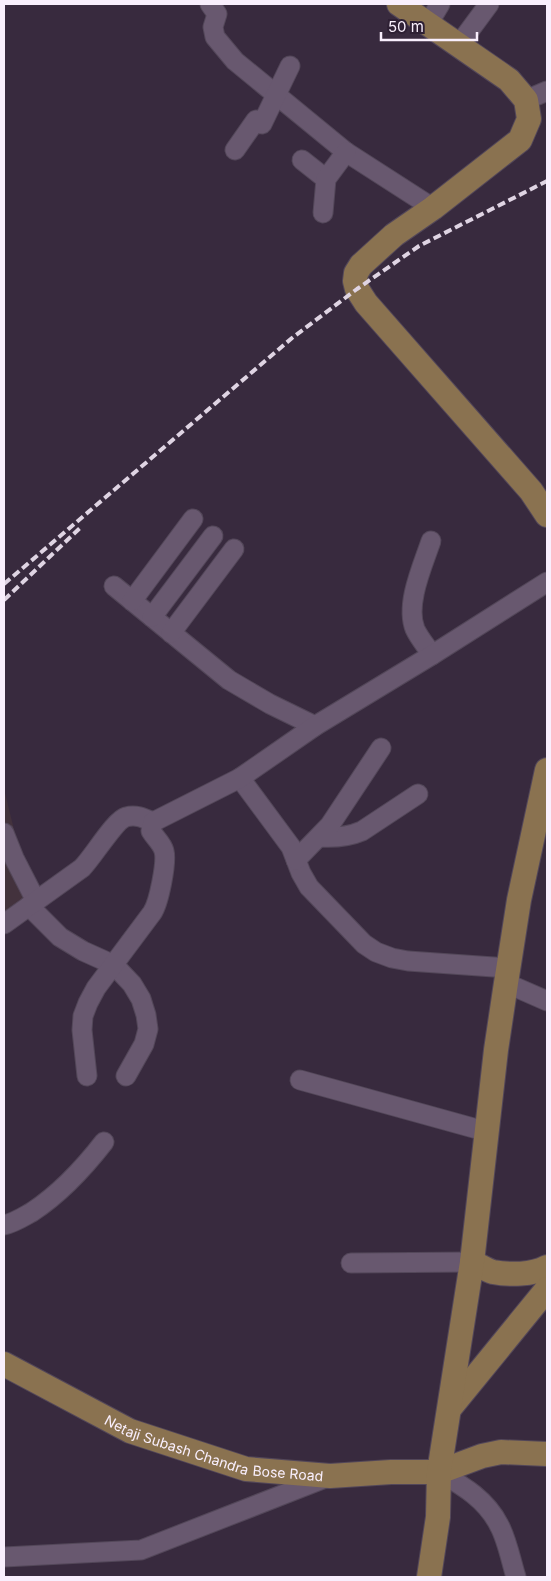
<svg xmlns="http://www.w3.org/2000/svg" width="551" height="1581" font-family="Inter,sans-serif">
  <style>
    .industrial { fill: #43323d }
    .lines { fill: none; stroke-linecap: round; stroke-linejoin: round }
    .minor-casing { stroke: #534759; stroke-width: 21 }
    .major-casing { stroke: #534759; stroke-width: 26 }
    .minor { stroke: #68586f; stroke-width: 19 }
    .major { stroke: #8a7250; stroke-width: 24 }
    .rail { stroke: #dfd4e3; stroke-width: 4; stroke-dasharray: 8 4; stroke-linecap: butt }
    .labels { text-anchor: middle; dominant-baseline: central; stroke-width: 5; stroke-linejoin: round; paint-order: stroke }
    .street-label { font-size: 14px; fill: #f9effd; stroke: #2e2034 }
  </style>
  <rect width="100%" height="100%" fill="#382a3e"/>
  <path class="industrial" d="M4 789 33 906 4 927Z"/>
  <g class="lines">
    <g class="minor-casing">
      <g id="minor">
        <path d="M210 4 217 14 213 27 215 37 235 61 346 152 433 208"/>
        <path d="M428 24 440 4"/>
        <path d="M458 46 489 4"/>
        <path d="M526 100 547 91"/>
        <path d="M235 150 256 120 262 124 290 66"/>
        <path d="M302 160 326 179"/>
        <path d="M323 213 326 179 346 152"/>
        <path d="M431 541C423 565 405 604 415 629 419 638 427 647 432 655"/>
        <path d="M114 586 229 680 270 704 315 726"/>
        <path d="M132 601 193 519"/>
        <path d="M152 617 213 536"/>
        <path d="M171 633 234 549"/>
        <path d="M240 778 291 847 301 873 309 887 364 944 376 952 392 958 408 961 508 968"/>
        <path d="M4 833 14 858 36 901"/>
        <path d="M320 837C335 838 348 837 362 831L418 794"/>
        <path d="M296 860 330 825 381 748"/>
        <path d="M29 906 60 937 83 951 114 965 132 984 141 999 146 1015 148 1029 144 1044 126 1076"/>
        <path d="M4 924 82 868C93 857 115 820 126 817 136 814 144 818 153 822"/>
        <path d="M506 983 547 1001"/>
        <path d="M87 1076 82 1030 83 1016 88 1003 96 988 152 913C159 903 167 862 164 851 162 843 155 838 151 831L153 822 240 778 315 726 432 655 547 582"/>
        <path d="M300 1080 488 1132"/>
        <path d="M4 1225C14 1223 23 1217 32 1212 61 1193 83 1169 104 1142"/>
        <path d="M351 1263 472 1262"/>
        <path d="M439 1472C463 1486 486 1499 499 1525 507 1539 511 1561 516 1577"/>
        <path d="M4 1557 141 1550 328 1477"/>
      </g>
    </g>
    <g class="major-casing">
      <g id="major">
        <path d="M399 4 509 80 526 100 529 119 520 140 433 208 394 235 361 265 356 273 355 281 357 289 366 303 531 491 547 515"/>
        <path d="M472 1262C479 1265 486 1270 493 1272 509 1275 533 1275 547 1267"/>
        <path id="s1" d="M4 1364 130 1431 246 1469 330 1476 391 1472H439L482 1456 501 1452 547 1454"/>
        <path d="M450 1408 547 1289"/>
        <path d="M429 1577 438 1517 439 1472 472 1262 496 1050 506 983 519 900 547 770"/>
      </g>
    </g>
    <use href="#minor" class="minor"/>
    <use href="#major" class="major"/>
    <g class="rail">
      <path d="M4 584 292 338 357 289 419 246 547 181"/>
      <path d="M4 600 81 527"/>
    </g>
  </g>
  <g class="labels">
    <g class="street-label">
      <text stroke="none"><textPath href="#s1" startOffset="229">Netaji Subash Chandra Bose Road</textPath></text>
    </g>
  </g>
  <rect width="551" height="1581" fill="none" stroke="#f9effd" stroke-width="10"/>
  <path d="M381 32v8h96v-8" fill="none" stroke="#f9effd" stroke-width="2.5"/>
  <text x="388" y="32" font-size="15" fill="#f9effd" stroke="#2e2034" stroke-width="4" paint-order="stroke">50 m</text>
</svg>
